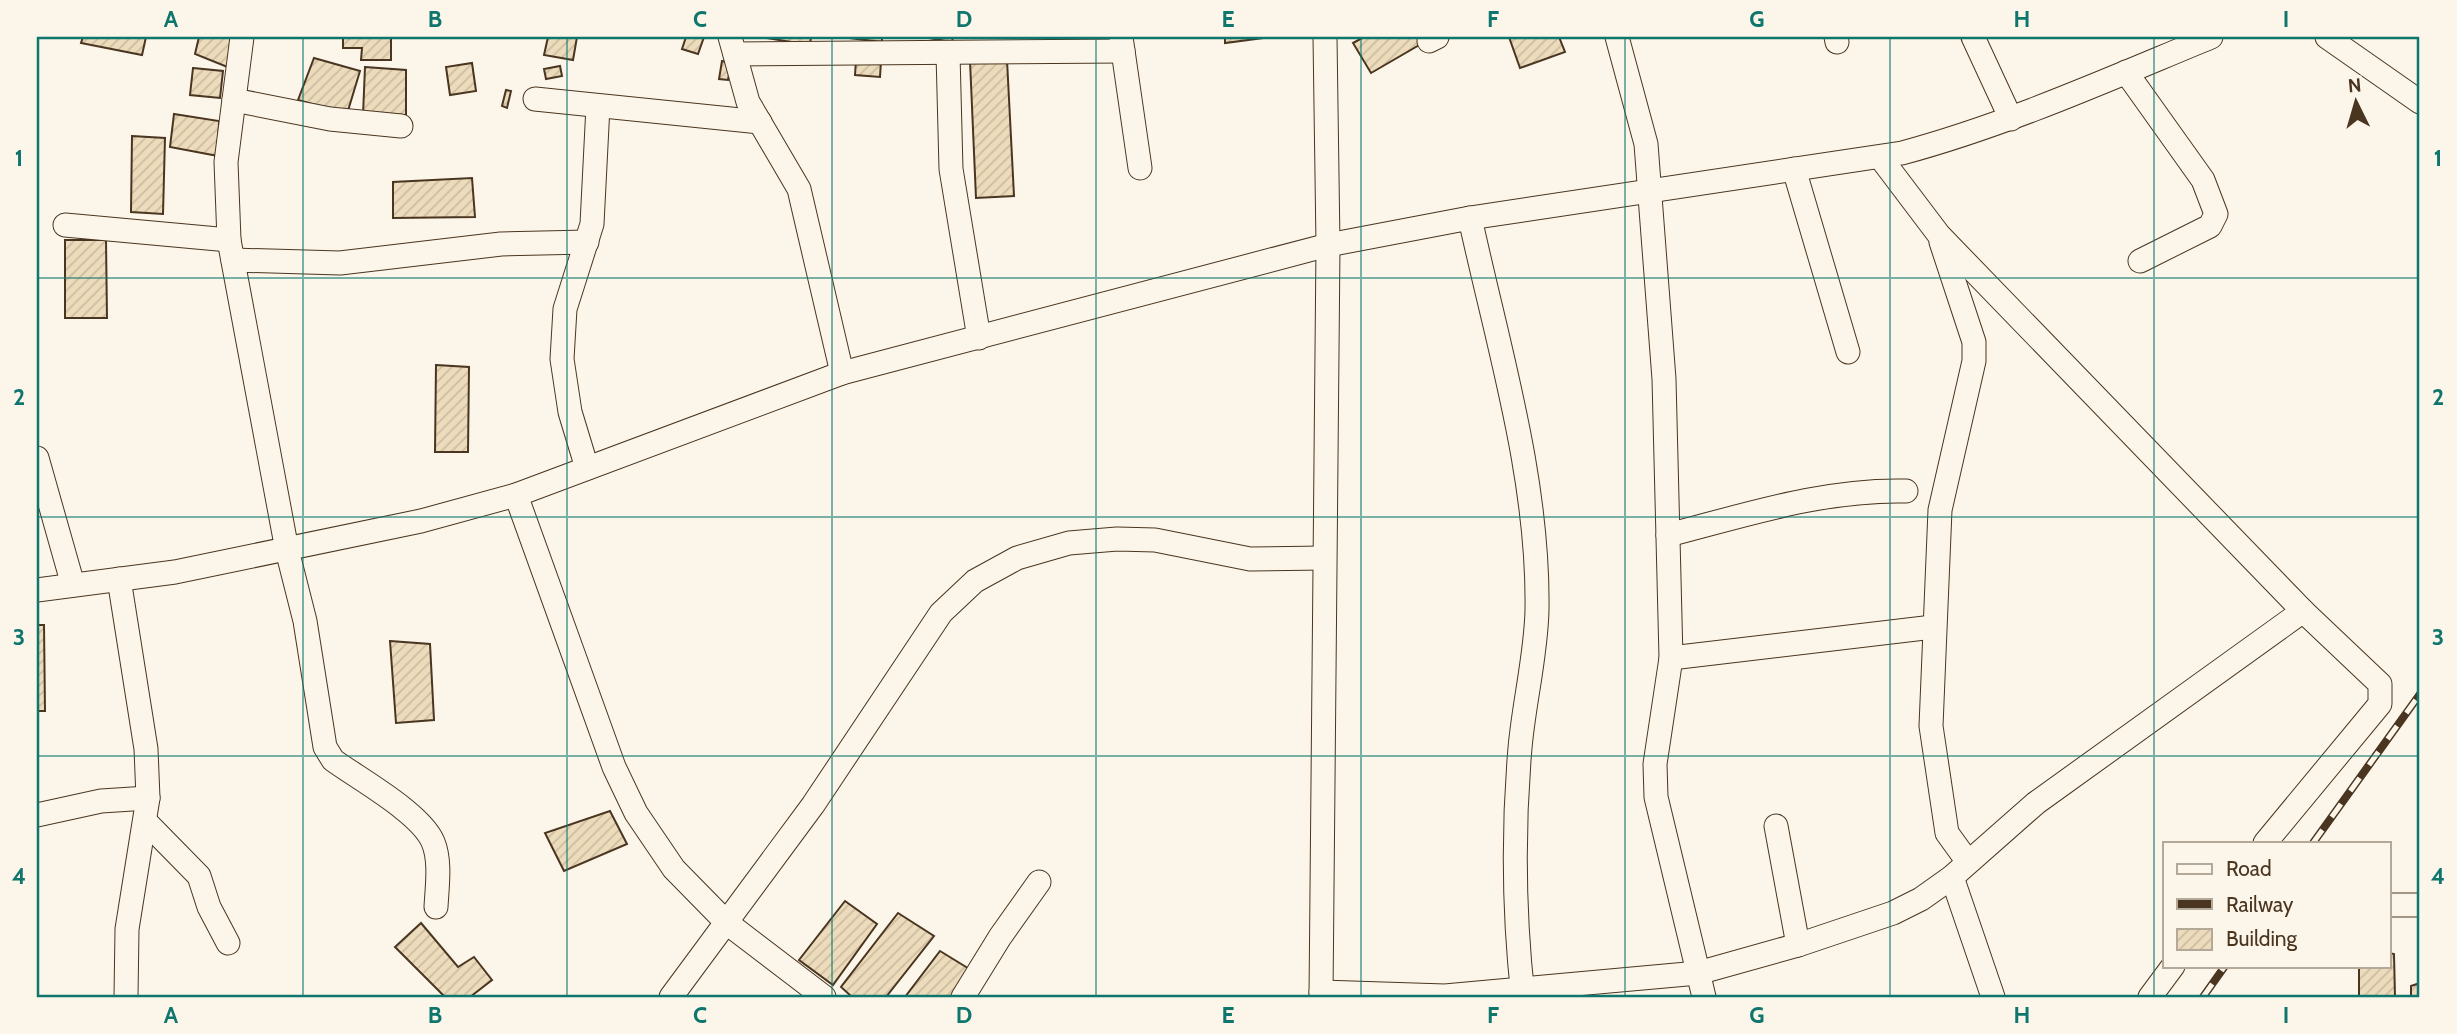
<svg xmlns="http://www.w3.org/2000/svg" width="2457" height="1034" font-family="Cabin,sans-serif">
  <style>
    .building { fill: url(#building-hatch); stroke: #4a3520; stroke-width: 2 }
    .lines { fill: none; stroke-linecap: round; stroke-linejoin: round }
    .minor-casing { stroke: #4a3520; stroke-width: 25 }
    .minor { stroke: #fbf6e9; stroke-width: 23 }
    .rail-casing { stroke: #4a3520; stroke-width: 8 }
    .rail { stroke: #fbf6e9; stroke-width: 5; stroke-dasharray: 16; stroke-linecap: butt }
    .grid { fill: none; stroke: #0f766e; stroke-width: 2; stroke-opacity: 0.55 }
    .neatline { fill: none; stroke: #0f766e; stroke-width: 2.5 }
    .grid-label { font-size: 23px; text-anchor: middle; font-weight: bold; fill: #0f766e }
  </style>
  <defs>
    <pattern id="building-hatch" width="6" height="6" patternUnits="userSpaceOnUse" patternTransform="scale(1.75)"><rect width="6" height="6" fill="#ecdcbc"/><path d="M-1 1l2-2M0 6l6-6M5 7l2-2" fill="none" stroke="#ccbda1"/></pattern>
  </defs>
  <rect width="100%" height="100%" fill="#fbf6e9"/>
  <g class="building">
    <path d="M83 37H146L142 55 81 43Z"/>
    <path d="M199 37H233L230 68 195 54Z"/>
    <path d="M343 37H391V60H361L362 48H343Z"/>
    <path d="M548 37H577L573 60 544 55Z"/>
    <path d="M686 37H704L698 54 682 49Z"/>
    <path d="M760 37H811L810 45Z"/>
    <path d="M841 37H882V42Z"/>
    <path d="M923 37H953L952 42Z"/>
    <path d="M1088 37H1115L1116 42 1089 44Z"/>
    <path d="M1225 37H1271L1225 43Z"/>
    <path d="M1364 37H1433L1371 73 1353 43Z"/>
    <path d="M1509 37H1559L1565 52 1520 68Z"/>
    <path d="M314 58 360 71 347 114 298 100Z"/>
    <path d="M856 60 881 61 880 77 855 75Z"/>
    <path d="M1007 60 1014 196 976 198 970 61Z"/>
    <path d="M722 61 731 63 728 80 719 79Z"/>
    <path d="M472 63 476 91 450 95 446 67Z"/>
    <path d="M560 66 562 76 546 79 544 69Z"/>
    <path d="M365 67 406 70V115H363Z"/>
    <path d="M193 68 223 71 220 98 190 95Z"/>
    <path d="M506 90 511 91 507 108 502 106Z"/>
    <path d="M174 114 219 121 218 156 170 147Z"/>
    <path d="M132 136 165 138 163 214 131 212Z"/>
    <path d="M472 178 475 217 393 218V182Z"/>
    <path d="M65 240H106L107 318H65Z"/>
    <path d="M436 365 469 367 468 452H435Z"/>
    <path d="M37 625H44L45 711H37Z"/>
    <path d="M390 641 430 644 434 720 396 723Z"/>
    <path d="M610 811 627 844 564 871 545 833Z"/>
    <path d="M845 901 877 924 833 985 799 960Z"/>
    <path d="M898 913 934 936 886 997H852L841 987Z"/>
    <path d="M421 923 458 967 474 957 492 980 470 997H445L395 947Z"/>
    <path d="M940 951 971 970 954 997H905Z"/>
    <path d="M2389 953 2394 954 2395 997H2359V966H2389Z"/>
    <path d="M2420 983V997H2411V986Z"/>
  </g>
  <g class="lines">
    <g class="minor-casing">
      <g id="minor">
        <path d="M242 37 226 162 229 240 287 550 305 621 325 747 333 760C359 779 421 813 433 842 441 861 437 887 436 907"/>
        <path d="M730 37 748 102 799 189 842 373"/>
        <path d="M1121 37 1140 168"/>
        <path d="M1617 37 1646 144 1664 379 1671 658 1655 764 1656 797 1704 997"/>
        <path d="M1836 37 1837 42"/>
        <path d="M1973 37 2011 119"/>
        <path d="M2327 37 2420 102"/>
        <path d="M1429 41 1437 37"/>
        <path d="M735 54 1123 51"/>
        <path d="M948 54 951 169 979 338"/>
        <path d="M2126 72 2203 180 2216 214 2210 226 2140 261"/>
        <path d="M535 99 760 122"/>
        <path d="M234 100 330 119 401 126"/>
        <path d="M1880 157 1939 235 2303 611 2380 684V704L2265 843"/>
        <path d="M1794 169 1848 352"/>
        <path d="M1470 218C1498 347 1539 478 1537 610 1536 656 1524 702 1520 748 1513 829 1514 916 1523 997"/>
        <path d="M65 225 229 240"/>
        <path d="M1941 242 1974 342V361L1940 510 1931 726 1947 833 1968 862"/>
        <path d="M233 260 340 263 501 244 587 242"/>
        <path d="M37 458 73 585"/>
        <path d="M587 468 570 412 562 359 565 309 592 224 598 106"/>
        <path d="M516 495 614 767 636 813 674 869 727 923 824 997"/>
        <path d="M1668 535C1746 515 1824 489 1906 491"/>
        <path d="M119 579 146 749 148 798 127 929 126 997"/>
        <path d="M37 590 175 572 421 521 516 495 842 373 1328 245 1470 218 1902 153C2009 124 2109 79 2211 37"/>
        <path d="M1671 658 1933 627"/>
        <path d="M37 815 101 801 148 798"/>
        <path d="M146 822 199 876 209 907 228 943"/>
        <path d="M1776 826 1798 945"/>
        <path d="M1952 877 1993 997"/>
        <path d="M2389 905H2420"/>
        <path d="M1321 992 1445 996 1698 973 1798 945 1893 913 1921 899 1952 877 2036 803 2303 611"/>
        <path d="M671 997 813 805 941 613 975 581 1017 558 1069 543 1117 539 1155 540 1250 559 1324 558"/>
        <path d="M963 997 1000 937 1039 882"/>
        <path d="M1321 997 1328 245 1325 37"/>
        <path d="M2150 997 2173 966"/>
      </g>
    </g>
    <use href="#minor" class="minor"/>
    <g class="rail-casing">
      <g id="rail">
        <path d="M2313 843 2420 694"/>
        <path d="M2203 997 2225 966"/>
      </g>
    </g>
    <use href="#rail" class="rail"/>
  </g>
  <path class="grid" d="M303 37V997M567 37V997M832 37V997M1096 37V997M1361 37V997M1625 37V997M1890 37V997M2154 37V997M37 278H2420M37 517H2420M37 756H2420"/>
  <rect width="2457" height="1034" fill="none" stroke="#fbf6e9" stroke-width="77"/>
  <rect x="2163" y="842" width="228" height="126" fill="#fbf6e9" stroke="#b4a999" stroke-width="2"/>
  <rect x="2177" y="864" width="35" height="10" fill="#fbf6e9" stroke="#b4a999" stroke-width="2"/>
  <text x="2226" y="876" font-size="21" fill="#4a3520">Road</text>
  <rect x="2177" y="899" width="35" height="10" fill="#4a3520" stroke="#b4a999" stroke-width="2"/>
  <text x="2226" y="912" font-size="21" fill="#4a3520">Railway</text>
  <rect x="2177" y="929" width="35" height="21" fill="url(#building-hatch)" stroke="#b4a999" stroke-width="2"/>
  <text x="2226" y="946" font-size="21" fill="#4a3520">Building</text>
  <g transform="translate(2356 102) rotate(355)" stroke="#fbf6e9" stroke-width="5" paint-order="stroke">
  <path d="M0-5L12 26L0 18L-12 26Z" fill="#4a3520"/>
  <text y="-10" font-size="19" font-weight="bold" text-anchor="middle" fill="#4a3520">N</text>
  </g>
  <rect x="38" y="38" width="2380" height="958" class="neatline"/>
  <g class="grid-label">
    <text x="171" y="27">A</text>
    <text x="435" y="27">B</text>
    <text x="700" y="27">C</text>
    <text x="964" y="27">D</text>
    <text x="1228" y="27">E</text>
    <text x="1493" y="27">F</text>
    <text x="1757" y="27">G</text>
    <text x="2022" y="27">H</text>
    <text x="2286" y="27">I</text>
    <text x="19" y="166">1</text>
    <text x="2438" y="166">1</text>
    <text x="19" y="405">2</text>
    <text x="2438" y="405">2</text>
    <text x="19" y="645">3</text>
    <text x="2438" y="645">3</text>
    <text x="19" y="884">4</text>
    <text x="2438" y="884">4</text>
    <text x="171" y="1023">A</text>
    <text x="435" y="1023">B</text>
    <text x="700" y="1023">C</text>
    <text x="964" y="1023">D</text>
    <text x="1228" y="1023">E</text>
    <text x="1493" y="1023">F</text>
    <text x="1757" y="1023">G</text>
    <text x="2022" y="1023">H</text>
    <text x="2286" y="1023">I</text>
  </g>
</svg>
